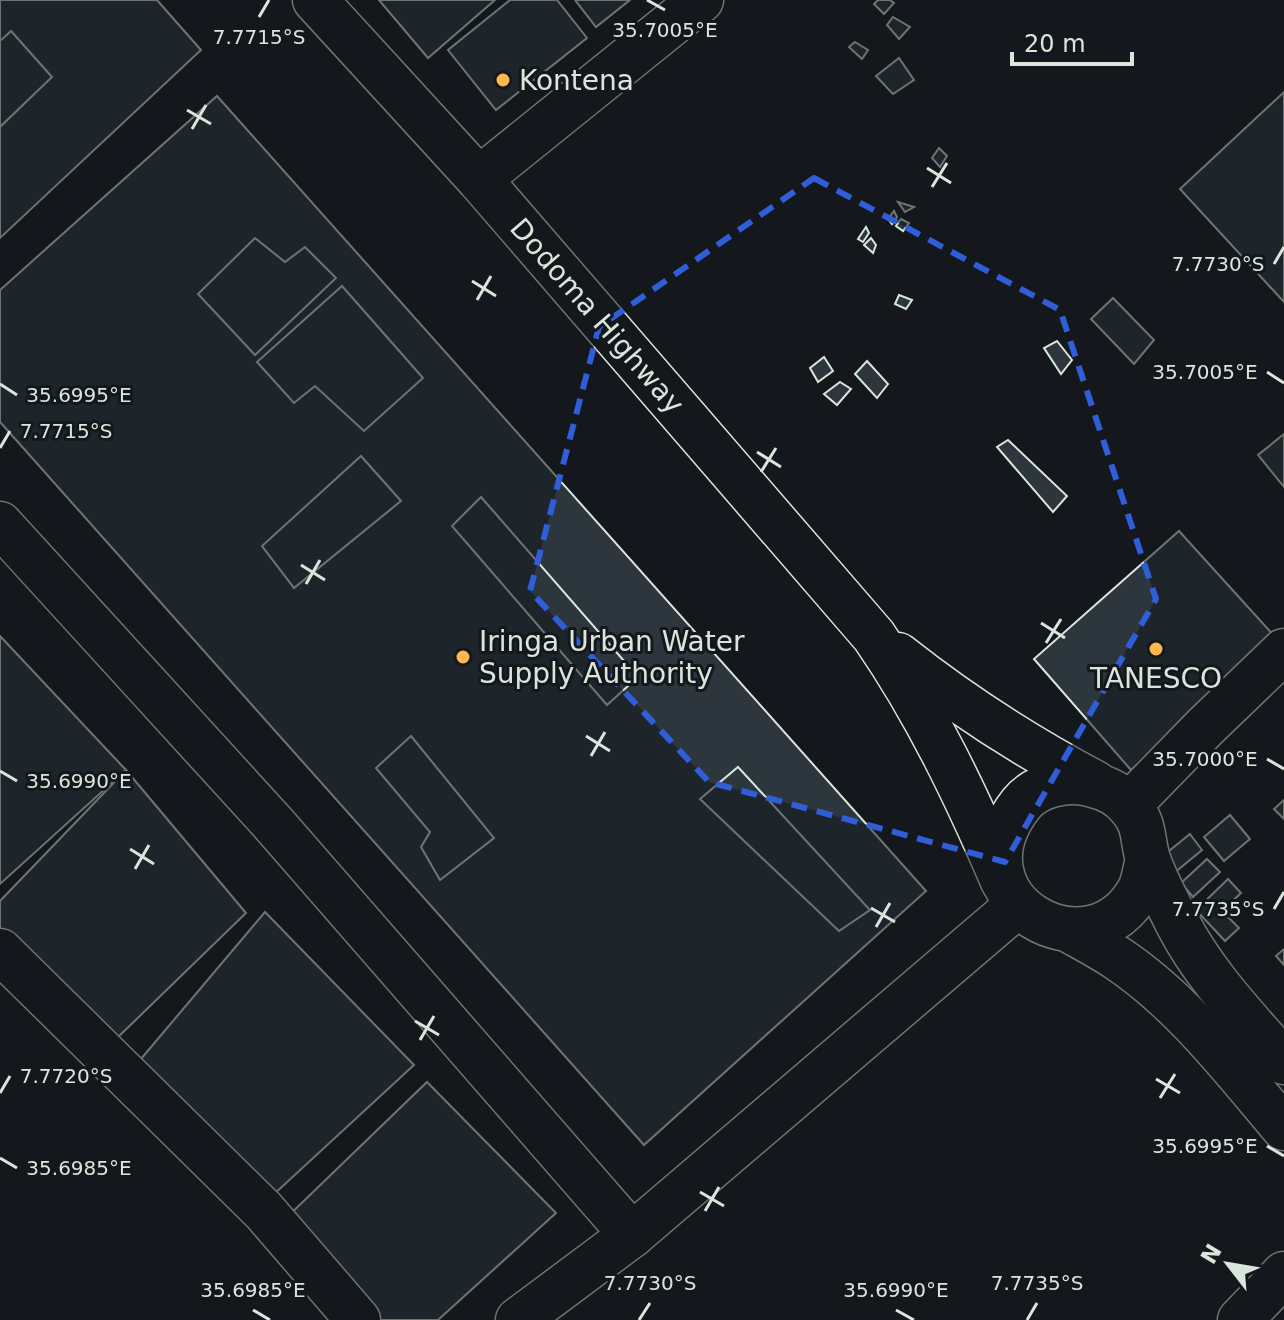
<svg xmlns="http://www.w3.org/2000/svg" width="1284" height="1320" font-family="'DejaVu Sans',sans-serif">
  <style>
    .building { fill: #2c363c; stroke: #d8e6dc; stroke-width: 2 }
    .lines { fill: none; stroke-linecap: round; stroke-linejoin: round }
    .minor-casing { stroke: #d8e6dc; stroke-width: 47 }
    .highway-casing { stroke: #d8e6dc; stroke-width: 47 }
    .minor { stroke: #14181c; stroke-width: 44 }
    .highway { stroke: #14181c; stroke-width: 44 }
    .marked { fill: none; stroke: #305dd8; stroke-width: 6; stroke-dasharray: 16 10; stroke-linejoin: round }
    .ticks { fill: none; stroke: #d8e6dc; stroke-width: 3 }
    .poi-dot { fill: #ffb74d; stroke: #14181c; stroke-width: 3 }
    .labels { text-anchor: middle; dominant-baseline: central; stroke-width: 6; stroke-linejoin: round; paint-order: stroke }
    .poi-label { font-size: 28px; fill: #d8e6dc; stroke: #14181c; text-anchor: start }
    .street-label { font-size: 28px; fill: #d8e6dc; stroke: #14181c }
    .ticks-label { font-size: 20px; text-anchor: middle; fill: #d8e6dc; stroke: #14181c; stroke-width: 6; stroke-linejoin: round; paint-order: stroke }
  </style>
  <rect width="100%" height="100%" fill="#14181c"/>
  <g class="building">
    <path d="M0 0H157L201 50 0 238Z"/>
    <path d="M379 0H495L428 58Z"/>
    <path d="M510 0H557L587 38 496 110 448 50Z"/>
    <path d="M575 0H630L596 27Z"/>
    <path d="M878 0H890L894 3 884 14 874 4Z"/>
    <path d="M893 17 910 27 899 39 887 25Z"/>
    <path d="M11 31 52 77 0 127V41Z"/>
    <path d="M855 42 868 50 862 59 849 47Z"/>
    <path d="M899 58 914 80 893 94 876 76Z"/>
    <path d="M1284 92V302L1180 189Z"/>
    <path d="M217 96 926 891 644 1145 0 422V290Z"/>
    <path d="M939 148 947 156 940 167 932 158Z"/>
    <path d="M898 202 914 207 905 212Z"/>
    <path d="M894 211 897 217 892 224 888 219Z"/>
    <path d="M901 219 909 223 903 231 896 226Z"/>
    <path d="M866 227 869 233 863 242 858 239Z"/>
    <path d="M255 238 285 262 305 247 336 278 255 355 198 294Z"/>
    <path d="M871 238 876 245 873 253 864 245Z"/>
    <path d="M342 286 423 378 364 431 315 386 294 403 257 362Z"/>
    <path d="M899 295 912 300 906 309 895 304Z"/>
    <path d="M1113 298 1154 340 1134 364 1091 319Z"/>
    <path d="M1057 341 1072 360 1061 374 1044 348Z"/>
    <path d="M824 357 833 371 818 382 810 368Z"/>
    <path d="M867 361 888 384 877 398 855 374Z"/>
    <path d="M840 382 851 389 837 405 824 394Z"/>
    <path d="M1284 434V487L1258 455Z"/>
    <path d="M1008 440 1067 496 1053 512 997 447Z"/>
    <path d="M361 456 401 501 294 588 262 546Z"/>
    <path d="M481 497 638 677 607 705 452 526Z"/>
    <path d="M1179 531 1277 639 1131 770 1034 659Z"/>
    <path d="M0 636 126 770 0 884Z"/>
    <path d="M411 736 494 838 440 880 421 847 430 832 376 768Z"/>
    <path d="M738 767 870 910 839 931 700 799Z"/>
    <path d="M126 770 246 913 114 1041 0 928V901Z"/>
    <path d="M1284 800V819L1274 809Z"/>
    <path d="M1230 815 1250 839 1224 861 1204 837Z"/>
    <path d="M1190 834 1202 850 1173 874 1164 855Z"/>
    <path d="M1207 859 1220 872 1193 897 1181 883Z"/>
    <path d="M1228 879 1241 893 1222 911 1239 928 1225 941 1196 910Z"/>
    <path d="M265 912 414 1065 271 1197 135 1066Z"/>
    <path d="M1284 949V965L1276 956Z"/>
    <path d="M427 1082 556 1213 438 1320H378L283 1221Z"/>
  </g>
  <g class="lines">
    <g class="minor-casing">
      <g id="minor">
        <path d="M479 179 701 0"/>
        <path d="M0 524 272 822 632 1235"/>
        <path d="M1129 805 1205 727 1284 651"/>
        <path d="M0 951 264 1211 358 1320"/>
        <path d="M518 1320 632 1235 1018 905"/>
        <path d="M1240 1320 1284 1274"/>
      </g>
    </g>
    <g class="highway-casing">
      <g id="highway">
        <path d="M315 0 479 179 874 636C927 713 966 795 1003 881"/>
        <path d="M898 655C960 704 1025 746 1095 783"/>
        <path d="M1148 860C1145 869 1144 881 1140 889 1091 981 946 900 1021 804 1037 784 1069 778 1093 785 1106 788 1120 795 1129 806 1147 825 1141 841 1149 862 1156 882 1168 903 1177 922 1204 975 1246 1018 1284 1062"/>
        <path d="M1069 930C1085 939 1102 948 1117 958 1183 1002 1233 1068 1284 1128"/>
      </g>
    </g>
    <use href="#minor" class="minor"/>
    <use href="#highway" class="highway"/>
  </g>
  <path d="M0 0H1284V1320H0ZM814 178 1060 310 1156 599 1005 862 709 782 530 591 599 327Z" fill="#14181c" fill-opacity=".55" fill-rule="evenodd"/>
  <path class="marked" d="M814 178 1060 310 1156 599 1005 862 709 782 530 591 599 327Z"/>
  <path class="ticks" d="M647 0 665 10M259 17 269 0M187 110 211 124M192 129 206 105M927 168 951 183M932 187 947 163M1274 264 1284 247M472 281 496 296M477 300 491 276M1267 372 1284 383M0 384 17 395M0 448 10 431M757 452 781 467M761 472 776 448M301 565 325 580M306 584 320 560M1041 623 1065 638M1046 643 1061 619M586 736 610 751M591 756 605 732M1267 759 1284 769M0 771 17 781M130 849 154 864M135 869 149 845M871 908 895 922M1274 909 1284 892M876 927 890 903M415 1021 439 1035M420 1040 434 1016M1156 1079 1180 1093M0 1093 10 1076M1160 1098 1175 1074M1267 1146 1284 1156M0 1158 17 1168M700 1192 724 1206M705 1211 719 1187M253 1310 270 1320M896 1310 914 1320M639 1320 650 1303M1027 1320 1037 1303"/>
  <g class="poi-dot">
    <circle cx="503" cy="80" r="8"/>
    <circle cx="1156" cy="649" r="8"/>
    <circle cx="463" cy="657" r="8"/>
  </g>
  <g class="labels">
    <g class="poi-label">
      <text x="519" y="80">Kontena</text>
      <text x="479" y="641">Iringa Urban Water<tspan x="479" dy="32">Supply Authority</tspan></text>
      <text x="1156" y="678" text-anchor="middle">TANESCO</text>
    </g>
    <g class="street-label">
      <text transform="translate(597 316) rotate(49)">Dodoma Highway</text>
    </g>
  </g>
  <g class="ticks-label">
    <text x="665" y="37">35.7005°E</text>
    <text x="259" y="44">7.7715°S</text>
    <text x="1218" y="271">7.7730°S</text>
    <text x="1205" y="379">35.7005°E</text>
    <text x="79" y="402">35.6995°E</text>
    <text x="66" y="438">7.7715°S</text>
    <text x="1205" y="766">35.7000°E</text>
    <text x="79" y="788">35.6990°E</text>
    <text x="1218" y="916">7.7735°S</text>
    <text x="66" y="1083">7.7720°S</text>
    <text x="1205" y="1153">35.6995°E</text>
    <text x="79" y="1175">35.6985°E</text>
    <text x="650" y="1290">7.7730°S</text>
    <text x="1037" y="1290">7.7735°S</text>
    <text x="253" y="1297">35.6985°E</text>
    <text x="896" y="1297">35.6990°E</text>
  </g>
  <g transform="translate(1228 1264) rotate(301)" stroke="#14181c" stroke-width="6" paint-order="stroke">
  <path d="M0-6L14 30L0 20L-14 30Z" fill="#d8e6dc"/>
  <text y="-12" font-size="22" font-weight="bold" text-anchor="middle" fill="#d8e6dc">N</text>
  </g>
  <path d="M1012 52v12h120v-12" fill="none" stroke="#d8e6dc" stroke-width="4"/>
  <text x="1024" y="52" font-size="24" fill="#d8e6dc" stroke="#14181c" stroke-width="6" paint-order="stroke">20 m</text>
</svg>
